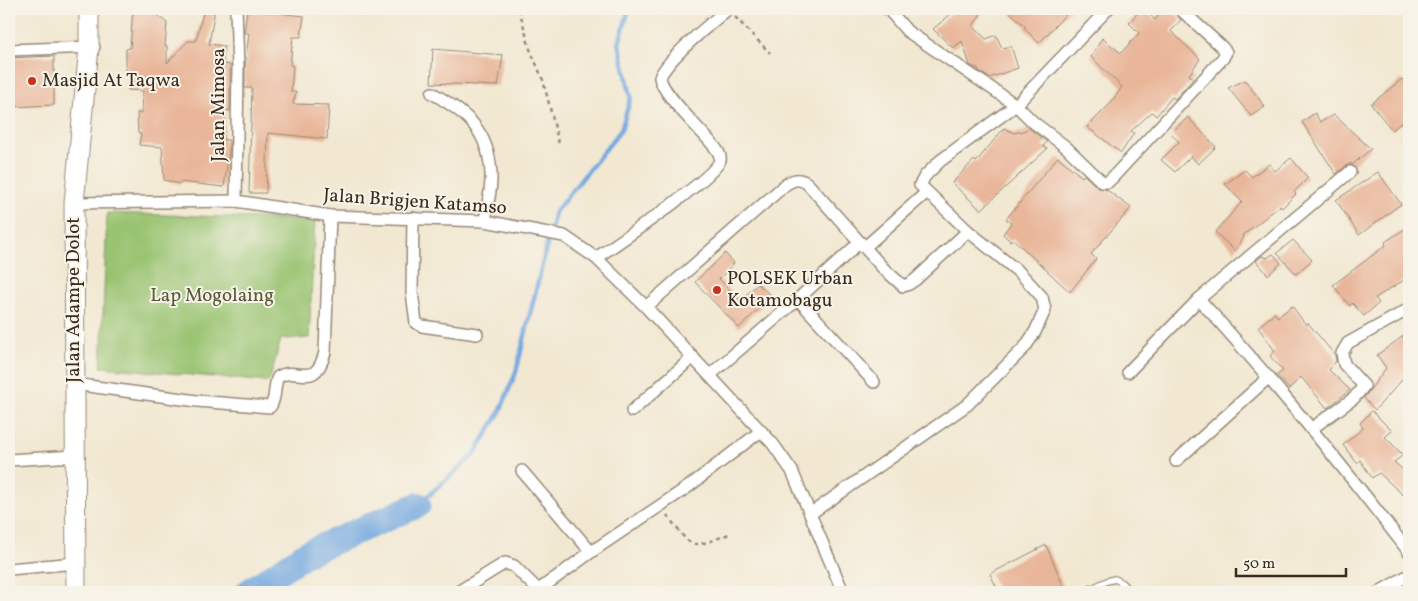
<svg xmlns="http://www.w3.org/2000/svg" width="1418" height="601" font-family="Vollkorn,serif">
  <style>
    .green { fill: #98c370; stroke: #6a7647 }
    .lines { fill: none; stroke-linecap: round; stroke-linejoin: round }
    .stream { stroke: #73a8e0; stroke-width: 4.5 }
    .river { stroke: #73a8e0; stroke-width: 26 }
    .building { fill: #e9b699 }
    .service-casing { stroke: #968978; stroke-width: 8 }
    .minor-casing { stroke: #968978; stroke-width: 14 }
    .trunk-casing { stroke: #968978; stroke-width: 21 }
    .path { stroke: #968978; stroke-width: 2.5; stroke-dasharray: 4 4; stroke-linecap: butt }
    .service { stroke: #fff; stroke-width: 5.5 }
    .minor { stroke: #fff; stroke-width: 11 }
    .trunk { stroke: #fff; stroke-width: 19 }
    .poi-dot { fill: #c8321e; stroke: #f7f3e8; stroke-width: 2 }
    .labels { text-anchor: middle; dominant-baseline: central; stroke-width: 4; stroke-linejoin: round; paint-order: stroke }
    .poi-label { font-size: 19px; fill: #3b2a1e; stroke: #f7f3e8; text-anchor: start }
    .street-label { font-size: 19px; fill: #3b2a1e; stroke: #f7f3e8 }
    .park-label { font-size: 19px; fill: #575837; stroke: #f7f3e8 }
  </style>
  <rect width="100%" height="100%" fill="#f7f3e8"/>
  <filter id="ink" filterUnits="userSpaceOnUse"><feTurbulence type="fractalNoise" baseFrequency=".02" numOctaves="2"/><feDisplacementMap in="SourceGraphic" scale="10" xChannelSelector="R" yChannelSelector="G"/><feConvolveMatrix kernelMatrix="1 2 1 2 8 2 1 2 1" color-interpolation-filters="sRGB"/></filter>
  <filter id="wash" filterUnits="userSpaceOnUse"><feTurbulence type="fractalNoise" baseFrequency=".0096" numOctaves="4" result="noise"/><feDisplacementMap in="SourceGraphic" scale="20" xChannelSelector="R" yChannelSelector="G"/><feGaussianBlur stdDeviation="1.12" result="paint"/><feColorMatrix in="noise" values="0 0 0 0 0 0 0 0 0 0 0 0 0 0 0 0 0 1.4 0 .05"/><feComposite in="paint" operator="in"/></filter>
  <g filter="url(#wash)">
    <rect width="100%" height="100%" fill="#f2e8d2"/>
    <path class="green" d="M107 213 315 220 309 338 281 339 269 382 101 367Z"/>
    <g class="lines">
      <path class="stream" d="M418 505 474 455 500 412 516 372 555 212 621 130 631 97 619 43 629 9"/>
      <path class="river" d="M248 592 307 553 418 505"/>
    </g>
    <g id="blocks">
      <g class="building">
        <path d="M133 9H151L167 23 165 46H167V63L188 41H196L204 9H215L209 44 224 46 223 64 230 65V111L226 110 223 140H229V152L224 187 180 182V184L164 180 162 147 139 145 141 134 138 133 137 113H142L143 91 128 90 130 74H126V49L130 48Z"/>
        <path d="M957 9H984L973 26 986 39 996 35 1002 48 1011 46 1018 68 989 78 978 70V68H976L970 65 962 41 953 48 933 29Z"/>
        <path d="M1006 9H1071L1039 43 1025 29V26Z"/>
        <path d="M1141 9H1144L1155 20 1160 12 1173 10 1181 20 1171 31 1200 59 1189 75 1194 78 1175 99 1172 97 1156 116 1152 112 1131 131 1134 133 1121 153 1087 127 1110 104 1122 87 1091 57 1102 38 1121 53 1139 33 1129 23Z"/>
        <path d="M247 10 304 16 301 37H293L290 65 293 66 291 92H296L293 104 329 105 327 139 268 133 266 193H249L252 88H245V67L249 33H244Z"/>
        <path d="M433 49 503 55 498 86 431 83Z"/>
        <path d="M54 56V105L9 107V58Z"/>
        <path d="M1402 79 1409 89V117L1392 130 1371 104Z"/>
        <path d="M1245 80 1265 107 1251 116 1228 88Z"/>
        <path d="M1315 113 1320 122 1334 115 1371 149 1352 165 1351 163 1346 166 1336 174 1302 122Z"/>
        <path d="M1188 117 1216 147 1198 164 1191 156 1175 172 1161 160 1179 142 1171 133Z"/>
        <path d="M1004 128 1014 133 1023 131 1029 128 1047 142 1043 146 1047 149 981 210 952 183 974 160 976 162Z"/>
        <path d="M1058 157 1082 177 1084 175 1097 187 1107 190 1131 208 1091 254 1096 259 1070 292 1013 239 1010 241 1003 234 1011 223 1006 219Z"/>
        <path d="M1291 158 1308 178 1294 192 1296 194 1282 208 1280 206 1243 235 1244 237 1235 251 1215 232 1242 202 1225 184 1245 170 1252 177 1269 164 1275 171Z"/>
        <path d="M1378 172 1401 204 1359 235 1336 200Z"/>
        <path d="M1409 226V277L1375 298 1379 303 1364 316 1352 303 1350 306 1333 285 1386 245 1385 242Z"/>
        <path d="M1293 240 1312 260 1296 274 1277 253Z"/>
        <path d="M725 253 734 263 719 279 740 300 758 284 772 296 739 328 695 282Z"/>
        <path d="M1273 254 1281 263 1268 275 1256 261 1262 256 1267 258Z"/>
        <path d="M1292 306 1306 325 1308 323 1335 355 1336 361 1329 370 1350 390 1327 408 1301 377 1289 389 1277 375 1283 371 1270 356 1275 351 1258 327 1275 313 1278 317Z"/>
        <path d="M1409 332V377L1402 380 1375 410 1364 398 1386 368 1377 355Z"/>
        <path d="M1372 411 1392 431 1385 437 1403 455 1394 462 1409 475V489L1403 495 1379 473 1372 478 1360 460 1357 463 1343 445 1363 428 1360 423Z"/>
        <path d="M1046 545 1066 592H999L990 574Z"/>
      </g>
    </g>
  </g>
  <g filter="url(#ink)">
    <use href="#blocks" fill-opacity="0" stroke="#968978" stroke-width="1"/>
    <g class="lines">
      <g class="service-casing">
        <path id="service" d="M1084 592 1107 581 1115 579 1121 582 1130 592"/>
      </g>
      <g class="minor-casing">
        <g id="minor">
          <path d="M236 9 238 68 236 201"/>
          <path d="M888 9 907 31 1016 105 1033 122 1066 147 1102 182H1108L1114 176 1223 58 1226 52 1222 47 1180 9"/>
          <path d="M9 50 94 47"/>
          <path d="M432 93C467 113 489 131 491 174 492 189 487 206 485 221"/>
          <path d="M74 203 236 201 330 216 485 221 564 236 596 258 646 307 773 444 792 471 843 592"/>
          <path d="M413 218 412 292 416 323 422 326 477 334"/>
          <path d="M865 247 927 192"/>
          <path d="M596 258C616 244 716 177 720 160 721 156 719 153 717 150 705 133 661 94 660 77 669 57 711 23 728 9"/>
          <path d="M798 299 874 382"/>
          <path d="M1199 299C1273 380 1342 465 1409 552"/>
          <path d="M646 307 785 185C794 179 798 178 807 183L883 268 903 286 909 284 915 280 968 231"/>
          <path d="M1128 372 1199 299 1350 172"/>
          <path d="M710 375 798 299 860 242"/>
          <path d="M74 384 197 401 270 407C277 398 273 387 278 377 298 365 315 391 325 352L330 216"/>
          <path d="M632 411 693 357"/>
          <path d="M1311 429 1354 398 1364 386 1344 364 1342 353 1348 343 1409 309"/>
          <path d="M9 460 75 456"/>
          <path d="M1176 461 1269 377"/>
          <path d="M522 471 591 552"/>
          <path d="M810 514 967 405 1025 347 1035 332 1045 310 1042 297 1020 273 968 231 920 185 925 176 940 161 1016 105 1108 9"/>
          <path d="M9 569 76 563"/>
          <path d="M458 592 505 563 514 566 538 590"/>
          <path d="M536 592 591 552 688 487 761 431"/>
          <path d="M1379 592 1409 575"/>
        </g>
      </g>
      <g class="trunk-casing">
        <path id="trunk" d="M76 592 74 203 89 47V9"/>
      </g>
      <g class="path">
        <path d="M519 9 530 49 543 80 559 144"/>
        <path d="M735 17 770 53"/>
        <path d="M667 515C693 549 688 550 729 534"/>
      </g>
      <use href="#service" class="service"/>
      <use href="#minor" class="minor"/>
      <use href="#trunk" class="trunk"/>
    </g>
  </g>
  <g class="poi-dot">
    <circle cx="32" cy="81" r="5"/>
    <circle cx="717" cy="290" r="5"/>
  </g>
  <g class="labels">
    <g class="poi-label">
      <text x="42" y="81">Masjid At Taqwa</text>
      <text x="727" y="279">POLSEK Urban<tspan x="727" dy="22">Kotamobagu</tspan></text>
    </g>
    <g class="street-label">
      <text transform="translate(219 105) rotate(-90)">Jalan Mimosa</text>
      <text transform="translate(415 202) rotate(4)">Jalan Brigjen Katamso</text>
      <text transform="translate(74 300) rotate(-90)">Jalan Adampe Dolot</text>
    </g>
    <g class="park-label">
      <text x="212" y="296">Lap Mogolaing</text>
    </g>
  </g>
  <rect width="1418" height="601" fill="none" stroke="#f7f3e8" stroke-width="30"/>
  <path d="M1236 568v8h110v-8" fill="none" stroke="#3b2a1e" stroke-width="2.5"/>
  <text x="1243" y="568" font-size="15" fill="#3b2a1e" stroke="#f7f3e8" stroke-width="4" paint-order="stroke">50 m</text>
</svg>
